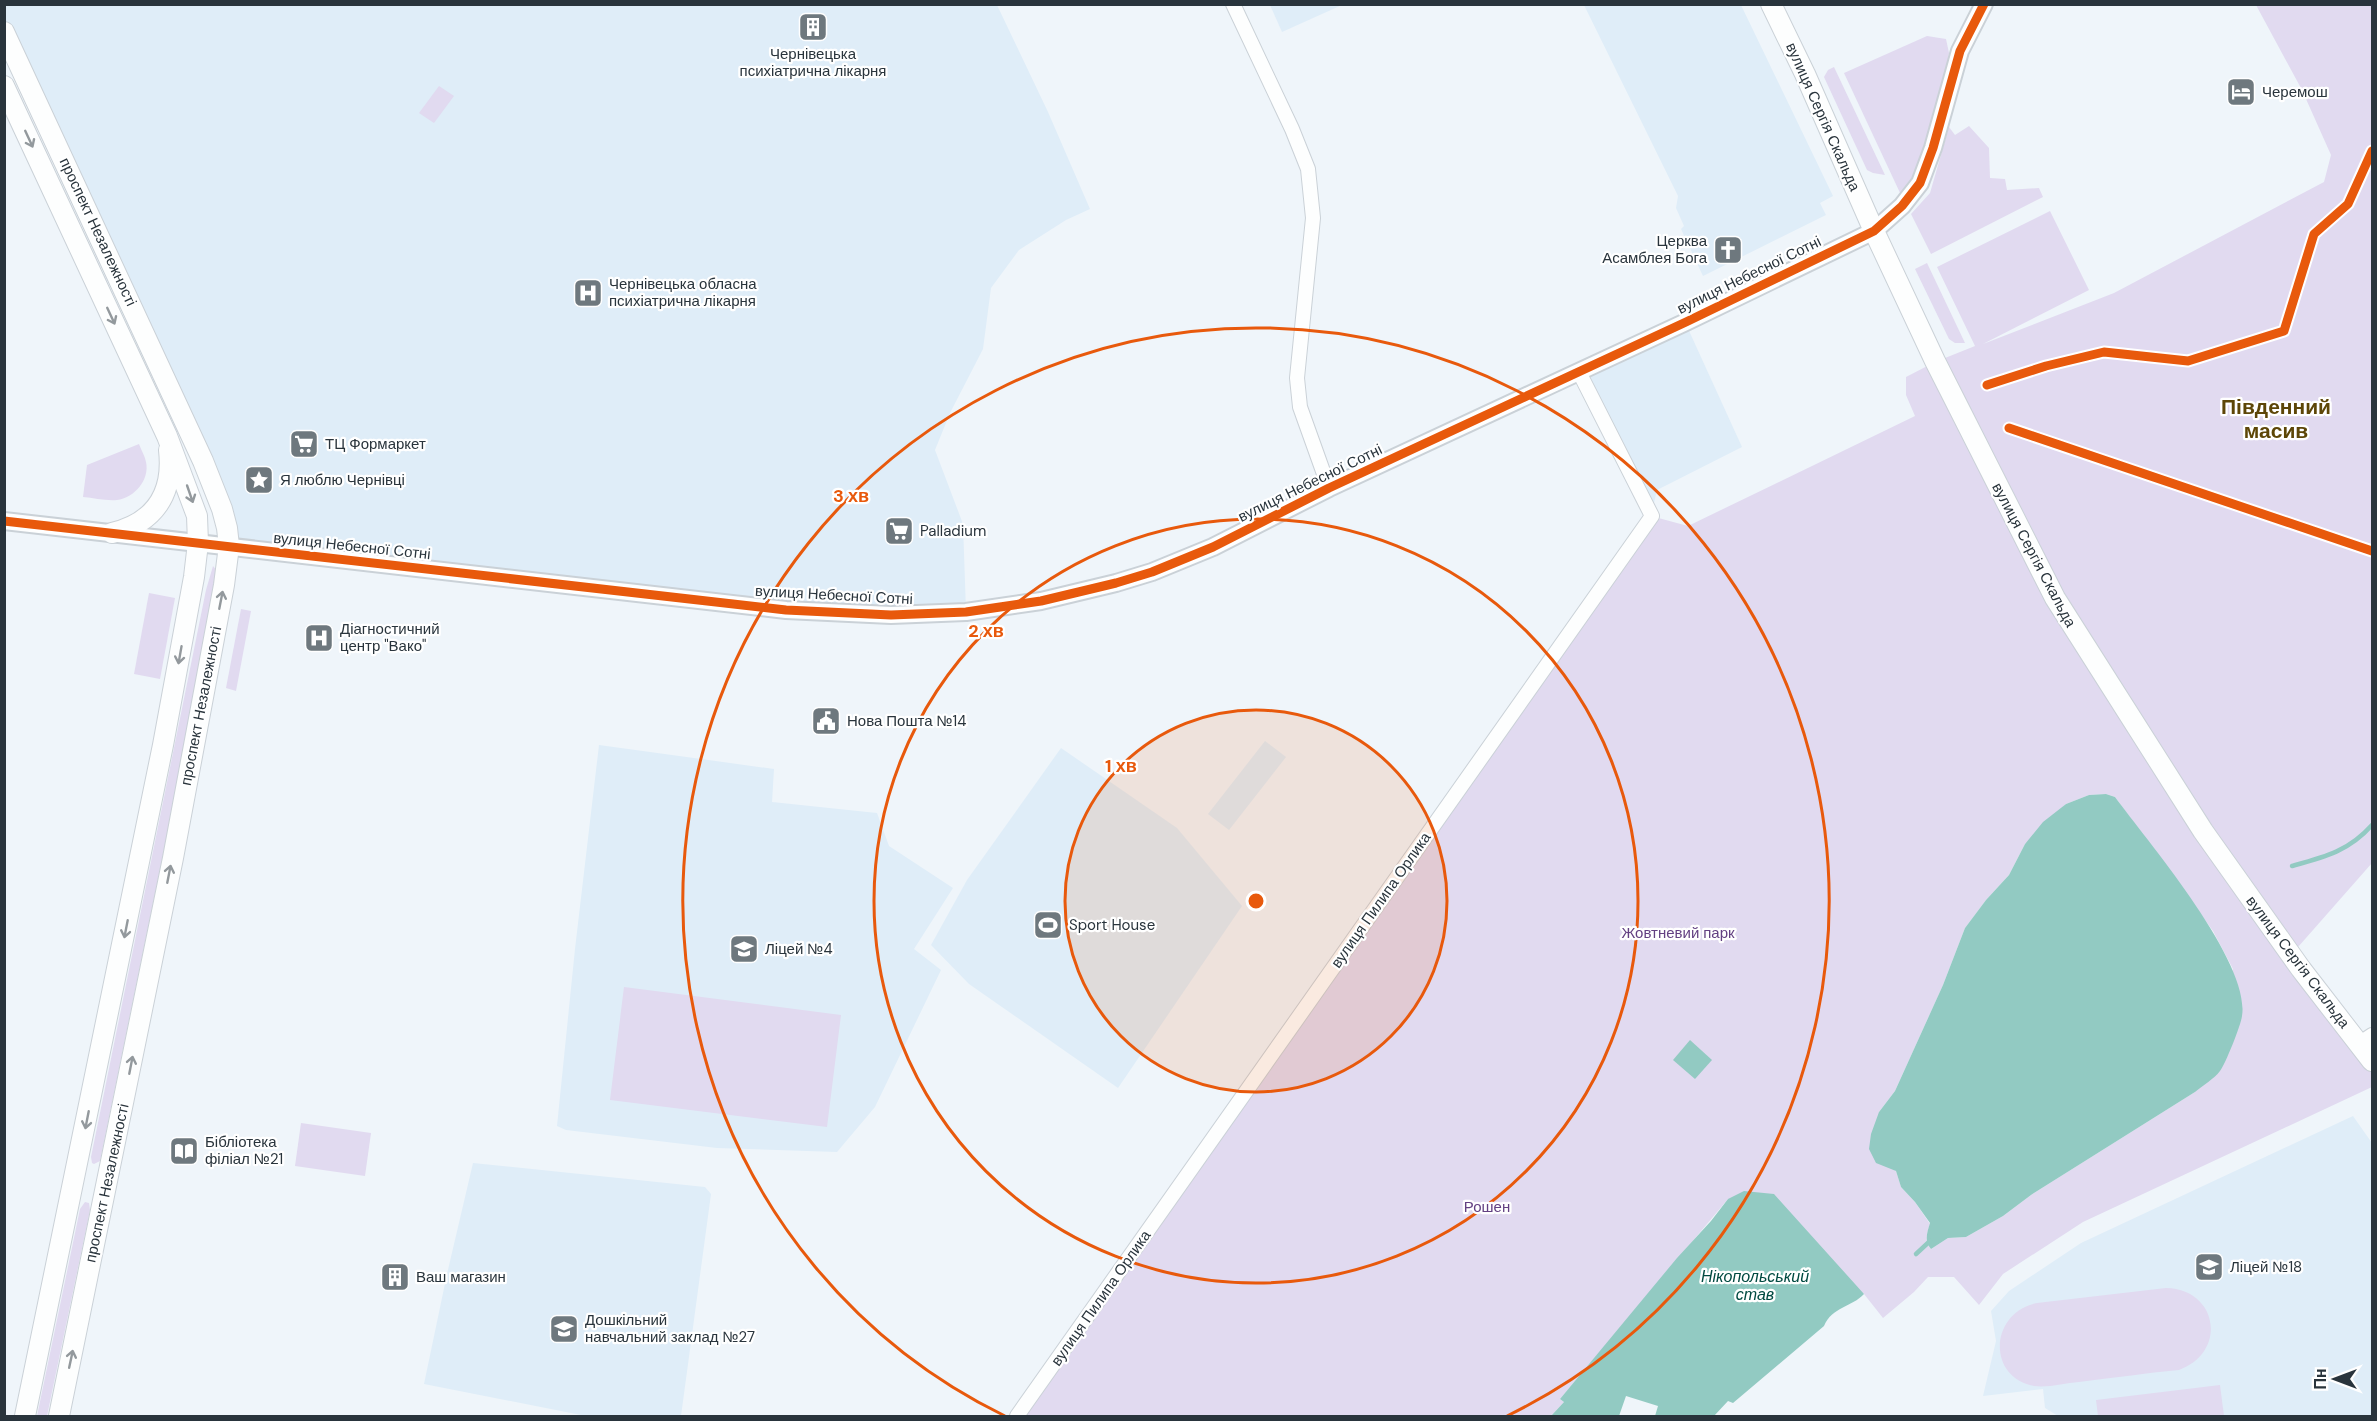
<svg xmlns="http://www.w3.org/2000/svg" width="2377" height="1421" font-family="'DM Sans',sans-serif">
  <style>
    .built { fill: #dfedf8 }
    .green { fill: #e1daf0; fill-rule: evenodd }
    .water { fill: #92cac2 }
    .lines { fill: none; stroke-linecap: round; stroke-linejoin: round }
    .stream { stroke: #92cac2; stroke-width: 4.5 }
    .minor-casing { stroke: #cad1d7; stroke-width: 16 }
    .tertiary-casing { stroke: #cad1d7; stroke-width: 20 }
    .secondary-casing { stroke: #cad1d7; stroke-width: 22 }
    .minor { stroke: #fdfefe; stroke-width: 14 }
    .tertiary { stroke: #fdfefe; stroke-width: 16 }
    .secondary { stroke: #fdfefe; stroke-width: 20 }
    .cycleway-casing { stroke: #fff; stroke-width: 13 }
    .cycleway { stroke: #e8590c; stroke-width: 9 }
    .oneway { stroke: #93999d }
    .ring { fill: none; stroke: #e8590c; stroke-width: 3 }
    .labels { text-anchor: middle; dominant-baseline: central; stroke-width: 4.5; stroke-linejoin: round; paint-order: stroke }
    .poi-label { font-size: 15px; fill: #29343c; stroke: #fff; text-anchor: start }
    .street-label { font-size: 15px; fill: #29343c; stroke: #fff }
    .park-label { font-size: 15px; fill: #634082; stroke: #fff }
    .water-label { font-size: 16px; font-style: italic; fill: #004a41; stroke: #fff }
    .district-label { font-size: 21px; font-weight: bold; fill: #5d4607; stroke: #fff }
    .centre { fill: #e8590c; stroke: #fff; stroke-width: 3 }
    .ring-label { font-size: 18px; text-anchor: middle; font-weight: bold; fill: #e8590c; stroke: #fff; stroke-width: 4.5; stroke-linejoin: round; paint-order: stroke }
  </style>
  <rect width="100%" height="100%" fill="#eff5fa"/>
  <g class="built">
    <path d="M4 5H997L1048 112 1090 209 1066 220 1019 250 991 288 983 349 950 413 935 450 963 524 966 611 897 613 228 547 227 528 5 33Z"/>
    <path d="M1270 5H1342L1282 32Z"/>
    <path d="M1584 5H1741L1833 196 1820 203 1826 215 1703 276 1681 229 1684 226 1676 208 1678 196Z"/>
    <path d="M1685 322 1742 447 1657 490 1651 516 1578 371Z"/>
    <path d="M1265 741 1286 757 1229 830 1208 814Z"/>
    <path d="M599 745 774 769 772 802 877 813 889 846 953 888 914 949 941 970 875 1107 837 1152 717 1148 566 1130 557 1126 575 949Z"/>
    <path d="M1061 748 1177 828 1242 906 1118 1088 969 984 931 945 967 880Z"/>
    <path d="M2353 1116 2372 1143V1416H2058L2045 1408 2043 1389 1983 1396 1996 1341 1991 1311 2009 1291 2081 1243Z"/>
    <path d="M473 1163 705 1187 711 1194 681 1416H586L424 1384 447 1274Z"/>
  </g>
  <g class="green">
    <path d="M2256 5H2372V863L2291 955 2372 1063V1087L2083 1222 2003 1274 1979 1305 1954 1277H1928L1914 1292 1883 1318 1864 1294 1728 1199 1560 1399 1564 1402 1551 1416H1013L1651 516 1688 526 1915 416 1906 395V377L1935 362 1975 346 1937 267 2050 211 2089 290 1983 344 2114 293 2324 182 2331 155 2302 90ZM2106 794 2115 797 2213 931 2233 969 2195 1092 2031 1195 2003 1216 1966 1237 1948 1238 1931 1249C1924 1241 1927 1233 1930 1224L1915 1202 1901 1187 1896 1171 1891 1168 1879 1112 1895 1091 1943 985 1965 928 1986 900 2009 875 2025 844 2066 804 2089 795Z"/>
    <path d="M1927 36 1946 39 1949 53 1947 67 1916 177 1901 195 1844 73Z"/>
    <path d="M1834 67 1885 175 1873 173 1867 170 1824 77 1828 70Z"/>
    <path d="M439 86 454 96 434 123 419 113Z"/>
    <path d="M1969 126 1989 148 1990 178 2005 179 2007 190 2039 188 2043 197 1931 254 1911 214 1930 193 1949 127 1955 135Z"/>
    <path d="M1927 263 1965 343H1955L1949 339 1915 269Z"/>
    <path d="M139 444C141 450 145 456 146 462 150 480 134 498 117 500 106 501 94 498 83 497L87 465Z"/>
    <path d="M213 566 217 571 193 708 100 1161 94 1164 92 1163 91 1157 102 1103 206 590Z"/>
    <path d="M149 593 175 598 160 679 134 674Z"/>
    <path d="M241 609 251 611 236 691 226 688Z"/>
    <path d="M624 987 841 1015 827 1127 610 1100Z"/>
    <path d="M301 1123 371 1133 365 1176 295 1166Z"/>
    <path d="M85 1202 89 1203 90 1210 47 1416H37L80 1209Z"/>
    <path d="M2166 1288C2218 1289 2228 1352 2179 1370 2146 1373 2113 1378 2079 1382 2065 1383 2048 1388 2034 1386 1986 1377 1990 1312 2037 1303Z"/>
    <path d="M2220 1385 2224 1416H2098L2096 1400Z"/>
  </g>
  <g class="water">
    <path d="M2106 794 2115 797C2148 842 2251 962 2242 1016 2241 1025 2225 1065 2220 1071 2214 1079 2203 1085 2195 1092L2031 1195 2003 1216 1966 1237 1948 1238 1931 1249C1924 1241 1927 1233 1930 1223L1915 1202 1901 1187 1896 1171 1876 1163 1869 1149 1871 1134 1879 1112 1895 1091 1943 985 1965 928 1986 900 2009 875 2025 844 2043 822 2066 804 2089 795Z"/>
    <path d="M1690 1040 1712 1060 1695 1079 1673 1060Z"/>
    <path d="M1744 1191 1774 1194 1864 1294C1852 1307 1832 1307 1824 1326L1733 1403 1728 1401 1714 1416H1655L1658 1406 1626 1396 1619 1416H1551L1564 1402 1560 1399 1677 1258 1711 1221 1728 1199Z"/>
  </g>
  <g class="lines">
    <g class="stream">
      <path d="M2292 866C2325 857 2349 851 2372 825"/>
      <path d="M1916 1254 1930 1241"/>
    </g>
    <g class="minor-casing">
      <g id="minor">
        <path d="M1233 4 1292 129 1308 169 1313 218 1297 378 1300 407 1329 488"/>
        <path d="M2360 1043 2372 1035"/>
        <path d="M1017 1416 1652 516 1579 372"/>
      </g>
    </g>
    <g class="tertiary-casing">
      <path id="tertiary" d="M4 521 786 610 891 615 966 612 1041 601 1116 583 1152 572 1213 547 1329 488 1686 322 1874 231 1902 206 1920 183 1933 148 1960 51 1984 4"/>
    </g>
    <g class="secondary-casing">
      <g id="secondary">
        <path d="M1771 4 1805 74 1874 231 1935 361 2055 598 2203 831 2301 969 2372 1061"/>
        <path d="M4 32 203 461 222 509 227 528 229 546 224 585 173 858 59 1416"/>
        <path d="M4 86 167 436 197 516 198 543 194 577 163 745 25 1416"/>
        <path d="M112 533C154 523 174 494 169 450"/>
      </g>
    </g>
    <use href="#minor" class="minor"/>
    <use href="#tertiary" class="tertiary"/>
    <use href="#secondary" class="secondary"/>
    <g class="cycleway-casing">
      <g id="cycleway">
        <path d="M1987 385 2046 366 2104 352 2188 361 2284 331 2314 234 2348 204 2372 151"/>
        <path d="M2009 428 2372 551"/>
        <path d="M4 521 786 610 891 615 966 612 1041 601 1116 583 1152 572 1213 547 1329 488 1686 322 1874 231 1902 206 1920 183 1933 148 1960 51 1984 4"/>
      </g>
    </g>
    <use href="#cycleway" class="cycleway"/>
  </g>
  <defs><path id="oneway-shaft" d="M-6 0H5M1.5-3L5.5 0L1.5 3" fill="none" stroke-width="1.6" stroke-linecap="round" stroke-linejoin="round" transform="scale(1.5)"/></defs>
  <g class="oneway">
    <use href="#oneway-shaft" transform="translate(29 139) rotate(65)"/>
    <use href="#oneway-shaft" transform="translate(111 316) rotate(65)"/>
    <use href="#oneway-shaft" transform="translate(190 494) rotate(71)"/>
    <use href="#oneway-shaft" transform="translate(221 600) rotate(-79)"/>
    <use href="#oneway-shaft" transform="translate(180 655) rotate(100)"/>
    <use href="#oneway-shaft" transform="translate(169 874) rotate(-79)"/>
    <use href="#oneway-shaft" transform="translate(126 929) rotate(101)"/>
    <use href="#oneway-shaft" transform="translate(131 1065) rotate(-79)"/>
    <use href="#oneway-shaft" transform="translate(87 1120) rotate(101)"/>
    <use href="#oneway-shaft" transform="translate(71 1359) rotate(-78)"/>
  </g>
  <circle cx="1256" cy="901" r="191" fill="#e8590c" fill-opacity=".12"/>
  <g class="ring">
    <circle cx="1256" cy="901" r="191"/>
    <circle cx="1256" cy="901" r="382"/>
    <path d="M1005 1416A573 573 0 1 1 1507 1416"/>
  </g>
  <defs>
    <g id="building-square" transform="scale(1.5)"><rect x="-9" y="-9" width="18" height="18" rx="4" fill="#6e787e" stroke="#fff"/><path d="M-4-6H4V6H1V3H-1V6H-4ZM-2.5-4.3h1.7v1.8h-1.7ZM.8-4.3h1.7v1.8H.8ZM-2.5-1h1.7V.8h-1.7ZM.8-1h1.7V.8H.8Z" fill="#fff"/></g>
    <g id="hotel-square" transform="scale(1.5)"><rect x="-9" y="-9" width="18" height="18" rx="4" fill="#6e787e" stroke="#fff"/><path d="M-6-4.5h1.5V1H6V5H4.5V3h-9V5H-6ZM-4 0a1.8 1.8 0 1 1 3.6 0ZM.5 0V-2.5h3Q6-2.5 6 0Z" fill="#fff"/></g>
    <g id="church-square" transform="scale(1.5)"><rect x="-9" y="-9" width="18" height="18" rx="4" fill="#6e787e" stroke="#fff"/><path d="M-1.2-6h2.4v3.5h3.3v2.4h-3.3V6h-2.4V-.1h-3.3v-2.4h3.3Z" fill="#fff"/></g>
    <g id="hospital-square" transform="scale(1.5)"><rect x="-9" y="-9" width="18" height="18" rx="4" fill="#6e787e" stroke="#fff"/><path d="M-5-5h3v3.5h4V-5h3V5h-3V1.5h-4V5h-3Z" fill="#fff"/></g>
    <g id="supermarket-square" transform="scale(1.5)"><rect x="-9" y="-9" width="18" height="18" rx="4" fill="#6e787e" stroke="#fff"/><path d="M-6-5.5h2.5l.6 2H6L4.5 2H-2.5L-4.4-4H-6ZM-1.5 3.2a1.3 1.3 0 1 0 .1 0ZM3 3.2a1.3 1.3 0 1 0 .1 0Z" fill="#fff"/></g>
    <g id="sight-square" transform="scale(1.5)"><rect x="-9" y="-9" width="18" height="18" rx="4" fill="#6e787e" stroke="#fff"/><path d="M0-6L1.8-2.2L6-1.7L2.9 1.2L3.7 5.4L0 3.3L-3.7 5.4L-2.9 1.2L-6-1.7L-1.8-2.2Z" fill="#fff"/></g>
    <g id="civic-square" transform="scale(1.5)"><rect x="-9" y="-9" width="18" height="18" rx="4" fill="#6e787e" stroke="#fff"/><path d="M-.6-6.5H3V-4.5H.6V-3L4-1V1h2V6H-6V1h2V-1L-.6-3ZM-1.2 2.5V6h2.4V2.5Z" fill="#fff"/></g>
    <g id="stadium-square" transform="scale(1.5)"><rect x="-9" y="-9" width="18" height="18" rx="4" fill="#6e787e" stroke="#fff"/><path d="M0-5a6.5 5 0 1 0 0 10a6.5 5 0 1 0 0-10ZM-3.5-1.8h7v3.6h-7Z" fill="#fff"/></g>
    <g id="school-square" transform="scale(1.5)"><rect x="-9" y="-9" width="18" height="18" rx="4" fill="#6e787e" stroke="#fff"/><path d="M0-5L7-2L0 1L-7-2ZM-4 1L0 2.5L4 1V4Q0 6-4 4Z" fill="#fff"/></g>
    <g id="library-square" transform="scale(1.5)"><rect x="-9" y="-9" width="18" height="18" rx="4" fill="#6e787e" stroke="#fff"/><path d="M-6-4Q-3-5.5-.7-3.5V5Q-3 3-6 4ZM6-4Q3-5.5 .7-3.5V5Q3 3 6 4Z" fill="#fff"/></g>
  </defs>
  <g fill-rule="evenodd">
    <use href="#building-square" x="813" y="27"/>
    <use href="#hotel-square" x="2241" y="92"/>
    <use href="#church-square" x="1728" y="250"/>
    <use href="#hospital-square" x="588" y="293"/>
    <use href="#supermarket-square" x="304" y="444"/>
    <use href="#sight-square" x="259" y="480"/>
    <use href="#supermarket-square" x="899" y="531"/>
    <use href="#hospital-square" x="319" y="638"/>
    <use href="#civic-square" x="826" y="721"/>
    <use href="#stadium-square" x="1048" y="925"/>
    <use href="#school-square" x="744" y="949"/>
    <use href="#library-square" x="184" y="1151"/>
    <use href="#school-square" x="2209" y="1267"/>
    <use href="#building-square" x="395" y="1277"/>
    <use href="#school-square" x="564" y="1329"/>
  </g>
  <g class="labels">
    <g class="poi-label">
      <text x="813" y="54" text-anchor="middle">Чернівецька<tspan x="813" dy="17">психіатрична лікарня</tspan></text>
      <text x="2262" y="92">Черемош</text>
      <text x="1707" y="241" text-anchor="end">Церква<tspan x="1707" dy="17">Асамблея Бога</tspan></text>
      <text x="609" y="284">Чернівецька обласна<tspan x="609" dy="17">психіатрична лікарня</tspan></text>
      <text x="325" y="444">ТЦ Формаркет</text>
      <text x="280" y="480">Я люблю Чернівці</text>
      <text x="920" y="531">Palladium</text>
      <text x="340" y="629">Діагностичний<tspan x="340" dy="17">центр "Вако"</tspan></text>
      <text x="847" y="721">Нова Пошта №14</text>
      <text x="1069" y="925">Sport House</text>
      <text x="765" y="949">Ліцей №4</text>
      <text x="205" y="1142">Бібліотека<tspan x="205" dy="17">філіал №21</tspan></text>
      <text x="2230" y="1267">Ліцей №18</text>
      <text x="416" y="1277">Ваш магазин</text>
      <text x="585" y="1320">Дошкільний<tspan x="585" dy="17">навчальний заклад №27</tspan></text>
    </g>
    <g class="street-label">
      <text transform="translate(1823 117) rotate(66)">вулиця Сергія Скальда</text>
      <text transform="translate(98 232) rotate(65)">проспект Незалежності</text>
      <text transform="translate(1749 275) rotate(-26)">вулиця Небесної Сотні</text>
      <text transform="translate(1310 483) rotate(-26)">вулиця Небесної Сотні</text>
      <text transform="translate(352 546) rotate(6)">вулиця Небесної Сотні</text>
      <text transform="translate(2034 555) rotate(62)">вулиця Сергія Скальда</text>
      <text transform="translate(834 595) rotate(3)">вулиця Небесної Сотні</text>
      <text transform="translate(201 706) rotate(-79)">проспект Незалежності</text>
      <text transform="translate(1381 900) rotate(-55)">вулиця Пилипа Орлика</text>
      <text transform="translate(2298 962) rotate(53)">вулиця Сергія Скальда</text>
      <text transform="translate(107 1183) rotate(-78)">проспект Незалежності</text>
      <text transform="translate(1101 1298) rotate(-55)">вулиця Пилипа Орлика</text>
    </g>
    <g class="park-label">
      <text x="1678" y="933">Жовтневий парк</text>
      <text x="1487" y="1207">Рошен</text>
    </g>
    <g class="water-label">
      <text x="1755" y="1276">Нікопольський<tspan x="1755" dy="18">став</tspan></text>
    </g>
    <g class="district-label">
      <text x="2276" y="407">Південний<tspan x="2276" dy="24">масив</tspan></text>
    </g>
  </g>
  <circle cx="1256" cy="901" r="9" class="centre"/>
  <g class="ring-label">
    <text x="851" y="502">3 хв</text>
    <text x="986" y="637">2 хв</text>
    <text x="1121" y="772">1 хв</text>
  </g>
  <rect width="2377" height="1421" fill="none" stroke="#29343c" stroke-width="12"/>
  <g transform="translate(2335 1379) rotate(270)" stroke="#ffffff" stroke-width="4.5" paint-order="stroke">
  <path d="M0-4.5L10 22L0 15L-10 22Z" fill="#29343c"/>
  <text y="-9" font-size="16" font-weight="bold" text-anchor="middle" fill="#29343c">Пн</text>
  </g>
</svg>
